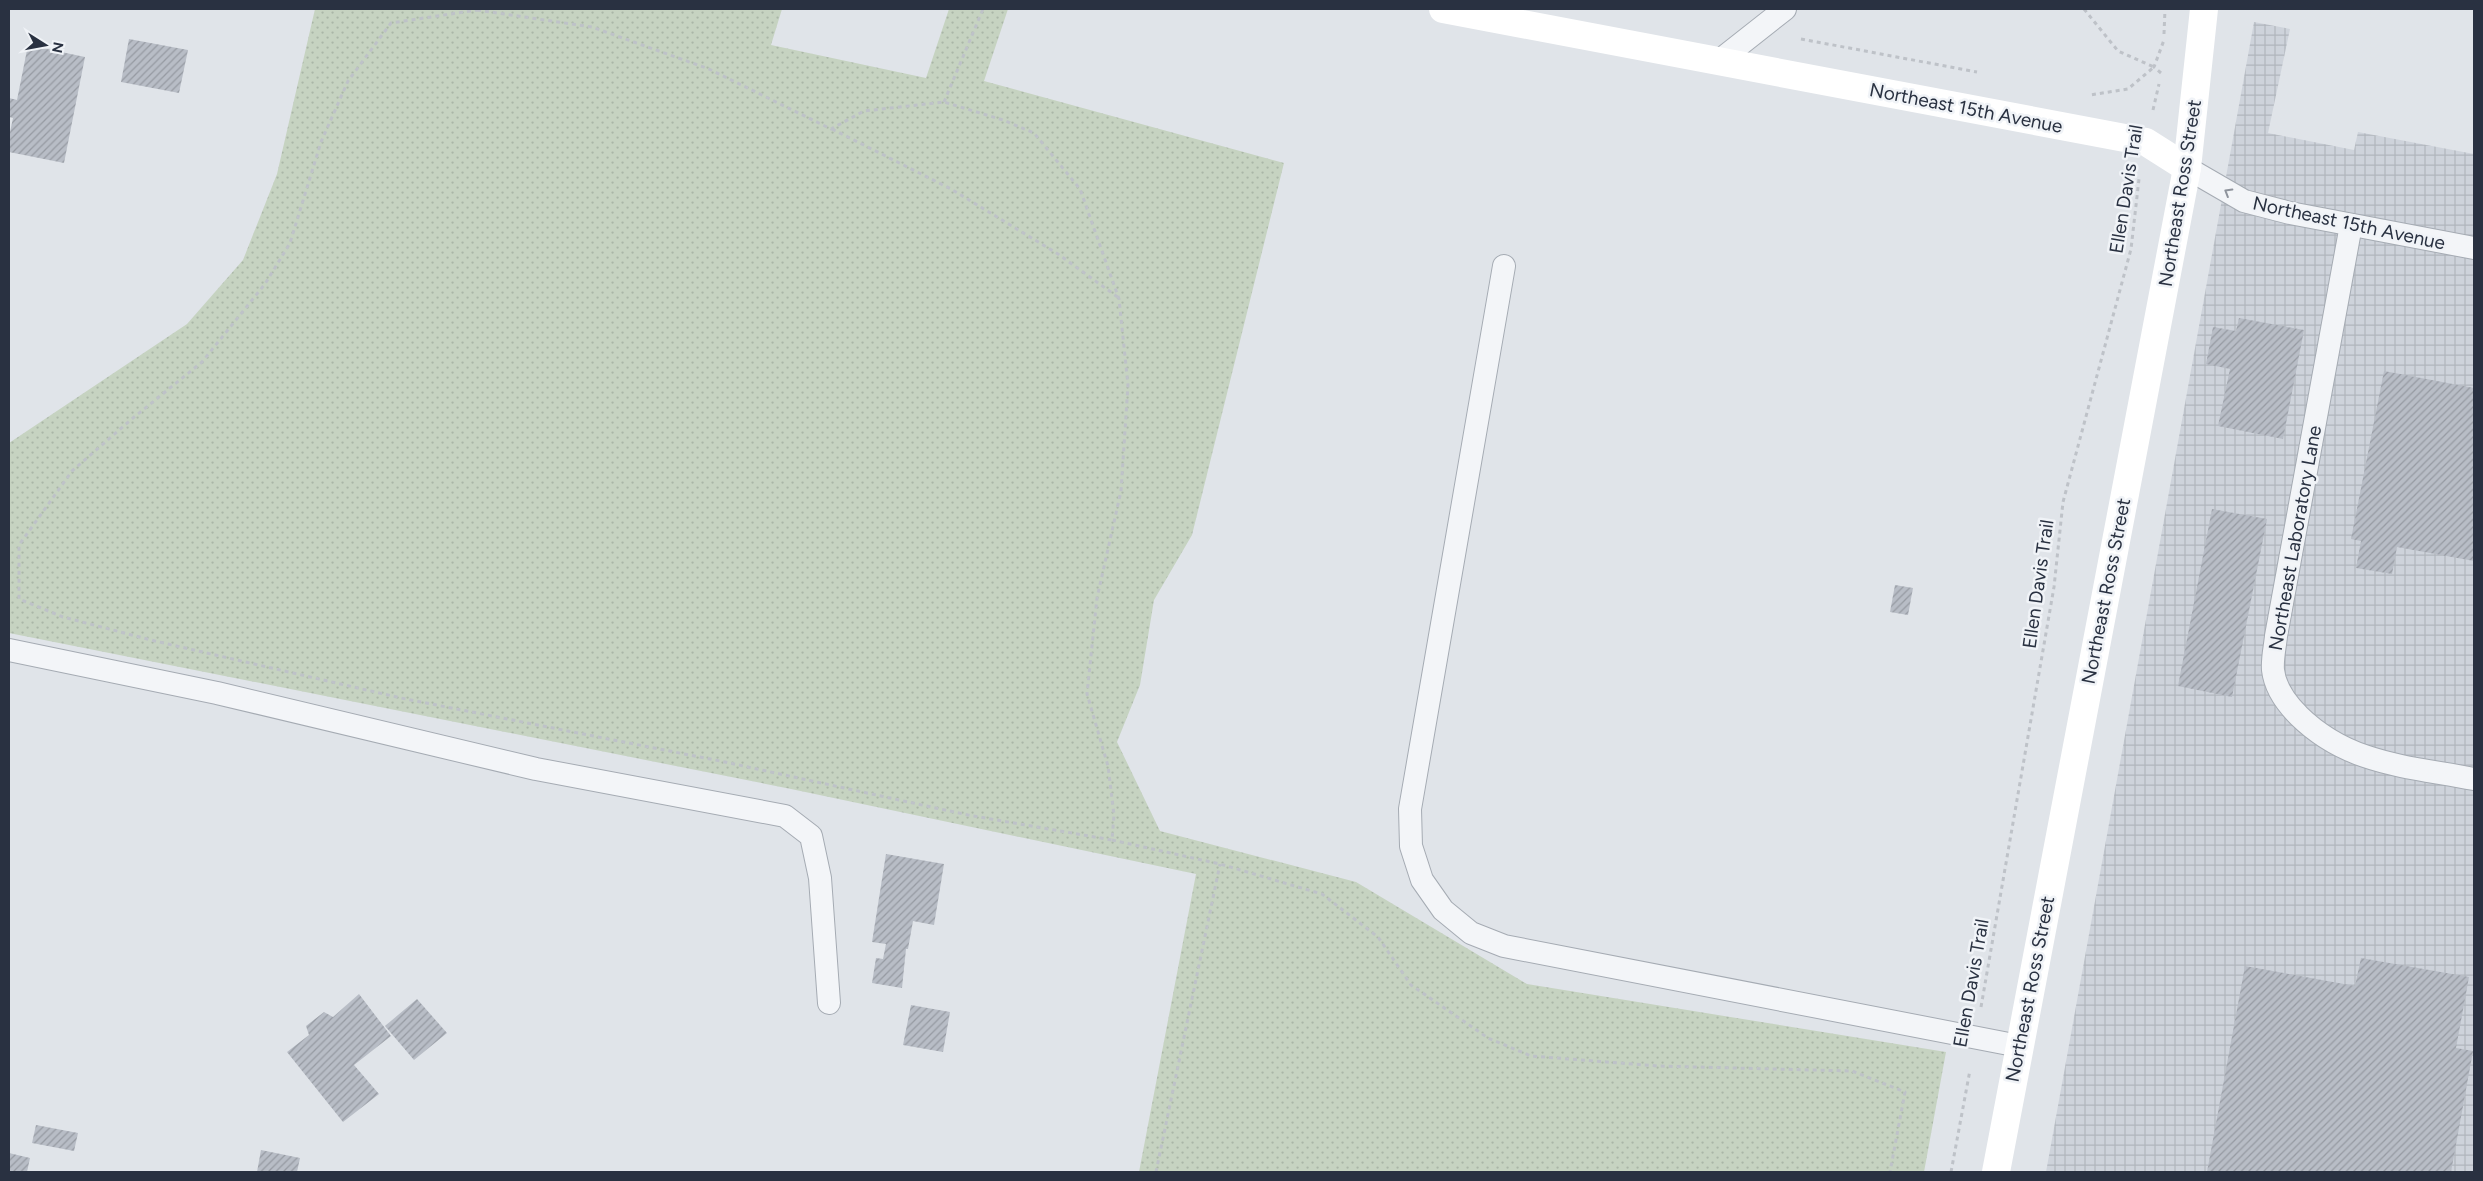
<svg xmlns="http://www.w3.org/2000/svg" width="2483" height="1181" font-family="Figtree,sans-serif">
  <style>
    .industrial { fill: url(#industrial-grid) }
    .grass { fill: url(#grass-dots) }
    .building { fill: url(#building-hatch) }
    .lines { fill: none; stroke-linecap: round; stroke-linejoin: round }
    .lane-casing { stroke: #a5abb3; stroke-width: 24 }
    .path { stroke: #bec2c8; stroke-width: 3; stroke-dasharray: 4 4; stroke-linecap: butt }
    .lane { stroke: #f3f5f8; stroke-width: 22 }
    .secondary { stroke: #fff; stroke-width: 28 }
    .oneway { stroke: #8e939c }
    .labels { text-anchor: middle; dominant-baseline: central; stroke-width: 5; stroke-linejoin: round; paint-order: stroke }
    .street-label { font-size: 19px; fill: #293141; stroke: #f0f3f7 }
  </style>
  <defs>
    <pattern id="industrial-grid" width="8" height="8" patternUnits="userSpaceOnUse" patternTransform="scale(1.25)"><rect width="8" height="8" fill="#ced3db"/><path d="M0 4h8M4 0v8" fill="none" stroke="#b1b6bd"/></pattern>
    <pattern id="grass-dots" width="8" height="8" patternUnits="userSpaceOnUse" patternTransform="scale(1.25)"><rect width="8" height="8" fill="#c6d3c1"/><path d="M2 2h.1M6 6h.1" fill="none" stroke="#aab6a7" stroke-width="1.8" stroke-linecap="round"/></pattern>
    <pattern id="building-hatch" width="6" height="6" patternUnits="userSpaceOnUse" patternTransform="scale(1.25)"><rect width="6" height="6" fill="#b8bdc6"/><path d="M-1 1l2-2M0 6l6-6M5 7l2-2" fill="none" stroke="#969aa2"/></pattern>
  </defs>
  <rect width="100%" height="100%" fill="#e0e4e9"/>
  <path class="industrial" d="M2254 22 2290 29 2268 133 2354 150 2358 132 2474 154V1172H2046Z"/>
  <path class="grass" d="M315 9H782L771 45 926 78 949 9H1008L984 81 1284 163 1192 535 1154 600 1140 685 1117 742 1160 831 1356 882 1527 984 1946 1052 1924 1172H1139L1196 874 791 789 9 633V443L187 324 243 260 277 174Z"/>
  <g class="building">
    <path d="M129 39 188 50 179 93 121 82Z"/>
    <path d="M28 45 85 57 64 163 9 152V137L13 118 9 117V98L17 100Z"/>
    <path d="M2239 318 2304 330 2283 439 2218 426 2230 369 2206 364 2213 327 2236 331Z"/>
    <path d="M2384 371 2474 388V561L2397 547 2392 574 2356 568 2361 541 2351 539Z"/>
    <path d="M2212 509 2267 519 2232 697 2178 686Z"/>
    <path d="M1895 585 1913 588 1908 615 1890 612Z"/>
    <path d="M886 854 944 864 934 925 913 921 908 949H906L902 988 872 983 876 958 883 959 886 944 872 942Z"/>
    <path d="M2361 958 2469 977 2456 1048 2473 1051 2451 1172H2207L2245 966 2355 986Z"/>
    <path d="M359 994 391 1036 354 1065 379 1094 343 1122 287 1052 309 1035 306 1026 324 1012 333 1017Z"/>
    <path d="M417 999 447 1033 414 1060 385 1026Z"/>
    <path d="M911 1005 950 1012 943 1052 903 1045Z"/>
    <path d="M36 1125 78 1133 74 1151 32 1143Z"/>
    <path d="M261 1150 300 1158 297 1172H257Z"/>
    <path d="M9 1153 30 1158 27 1172H9Z"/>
  </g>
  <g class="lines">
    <g class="lane-casing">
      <g id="lane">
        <path d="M1719 61 1785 9"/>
        <path d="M2187 168 2244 201 2290 213 2474 248"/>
        <path d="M2351 225 2276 636C2275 647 2272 659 2273 670 2275 688 2286 703 2299 716 2349 765 2408 766 2474 779"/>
        <path d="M1504 266 1410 809 1411 846 1422 880 1443 910 1471 933 1504 946 2019 1046"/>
        <path d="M9 650 217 693 536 769 785 816 811 836 820 878 829 1003"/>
      </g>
    </g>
    <g class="path">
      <path d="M2084 9 2118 51 2154 67 2128 89 2090 95"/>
      <path d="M477 10 592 27 709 69 831 129 864 111 944 102 1003 120 1034 133 1080 189 1119 299 1128 385 1121 491 1097 598 1087 694 1108 766 1114 815 1112 840 968 815 725 762 401 698 155 641 63 617 19 599V545L72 471 133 418 202 362 265 284 290 243 321 142 348 81 391 23Z"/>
      <path d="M2164 34 2165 9"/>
      <path d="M1801 39 1977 72"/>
      <path d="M2161 73 2154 67 2164 40"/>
      <path d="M944 102 983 9"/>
      <path d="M2153 110 2159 84"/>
      <path d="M832 129 951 189 1058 254 1119 298"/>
      <path d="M1112 840 1220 864 1322 894 1378 937 1411 985 1488 1038 1531 1056 1658 1066 1852 1071 1905 1092 1890 1172"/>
      <path d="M1981 1007 2054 587 2063 502 2131 249 2139 179"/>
      <path d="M1156 1172 1220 864"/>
      <path d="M1951 1172 1970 1070"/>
    </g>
    <use href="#lane" class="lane"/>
    <g class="secondary">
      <path d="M1443 9 2146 142 2187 168"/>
      <path d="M1996 1172 2187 168 2204 9"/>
    </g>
  </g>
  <defs><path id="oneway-chevron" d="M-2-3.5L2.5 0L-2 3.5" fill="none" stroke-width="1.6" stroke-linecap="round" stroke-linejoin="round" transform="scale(1.25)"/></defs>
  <use class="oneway" href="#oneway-chevron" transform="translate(2228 192) rotate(-149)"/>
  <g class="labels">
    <g class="street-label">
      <text transform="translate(1966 108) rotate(11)">Northeast 15th Avenue</text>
      <text transform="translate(2126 189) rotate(-81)">Ellen Davis Trail</text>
      <text transform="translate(2180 193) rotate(-81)">Northeast Ross Street</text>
      <text transform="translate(2349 223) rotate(12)">Northeast 15th Avenue</text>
      <text transform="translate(2295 538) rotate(-80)">Northeast Laboratory Lane</text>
      <text transform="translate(2038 584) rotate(-82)">Ellen Davis Trail</text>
      <text transform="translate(2106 591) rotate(-79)">Northeast Ross Street</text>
      <text transform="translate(1971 983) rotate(-80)">Ellen Davis Trail</text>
      <text transform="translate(2030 989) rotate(-79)">Northeast Ross Street</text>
    </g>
  </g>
  <rect width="2483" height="1181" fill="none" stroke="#293141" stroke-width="20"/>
  <g transform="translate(45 45) rotate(101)" stroke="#f0f3f7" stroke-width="4" paint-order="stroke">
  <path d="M0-4L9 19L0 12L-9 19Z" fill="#293141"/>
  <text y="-8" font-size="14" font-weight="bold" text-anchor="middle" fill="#293141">N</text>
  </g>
</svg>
